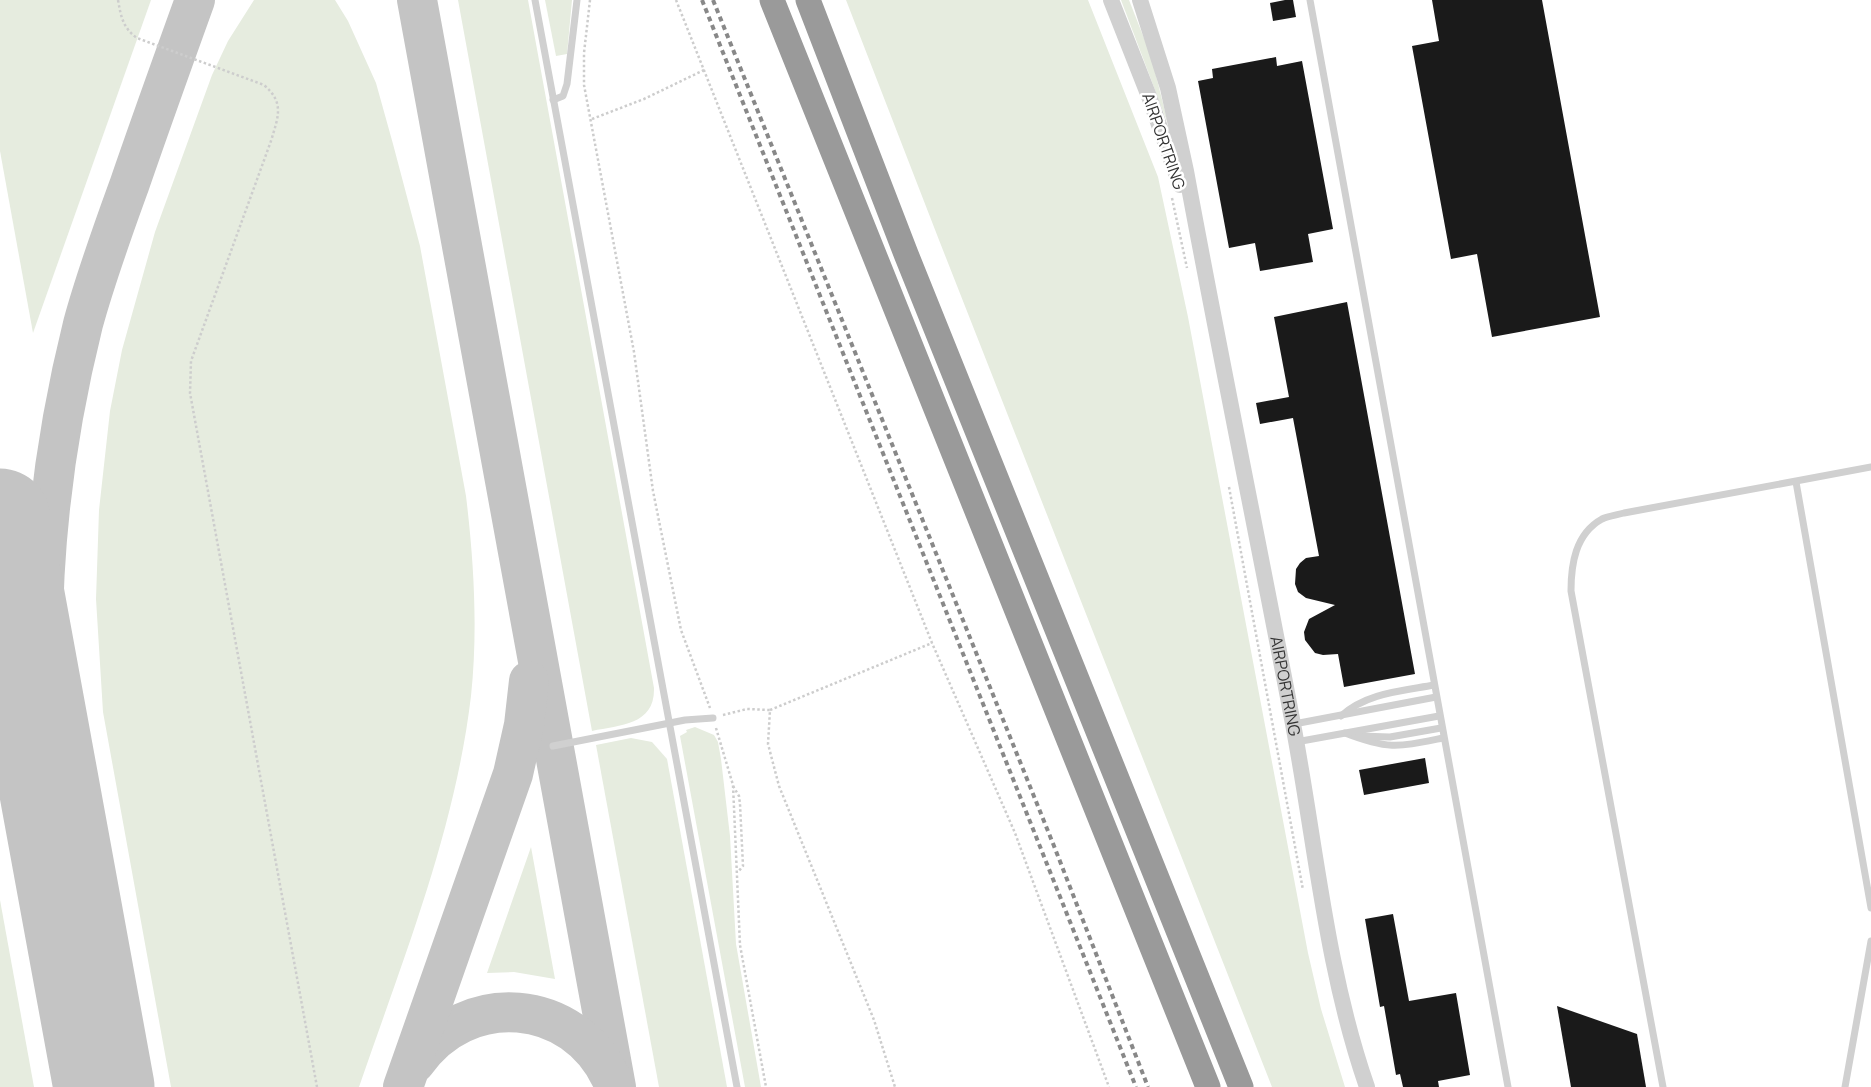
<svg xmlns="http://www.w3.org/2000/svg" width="1871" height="1087" font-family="Manrope,sans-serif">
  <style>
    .green { fill: #e6ecdf }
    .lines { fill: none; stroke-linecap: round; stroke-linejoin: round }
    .taxiway { stroke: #c4c4c4; stroke-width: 40 }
    .runway { stroke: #c4c4c4; stroke-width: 101 }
    .building { fill: #1a1a1a }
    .path { stroke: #cdcdcd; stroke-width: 2.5; stroke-dasharray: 2.5 2.5; stroke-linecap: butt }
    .service { stroke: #d0d0d0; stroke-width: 7 }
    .tertiary { stroke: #d0d0d0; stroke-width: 16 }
    .motorway { stroke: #9a9a9a; stroke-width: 25 }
    .rail { stroke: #888; stroke-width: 4; stroke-dasharray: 5 4; stroke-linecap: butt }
    .labels { text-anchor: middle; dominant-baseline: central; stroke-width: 5; stroke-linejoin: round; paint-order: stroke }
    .street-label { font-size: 16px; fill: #333; stroke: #fff }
  </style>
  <rect width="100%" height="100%" fill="#fff"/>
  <g class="green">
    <path d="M0 0H151L33 333 0 151Z"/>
    <path d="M254 0H335L348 21 376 83 393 144 420 246 466 496C474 562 478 630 471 696 455 831 403 959 359 1087H171L103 712 96 599 99 510 110 411 122 350 155 232 212 75 228 41Z"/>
    <path d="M458 0H528L654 688C655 725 621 725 592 731Z"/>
    <path d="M545 0H572L567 54 556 56Z"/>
    <path d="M846 0H1088L1158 177 1188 317 1308 953 1321 1009 1345 1087H1272L939 240Z"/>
    <path d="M1121 0H1129L1151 56 1169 127Z"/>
    <path d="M695 727 714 735 718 742 721 759 730 836 736 944 761 1087H745L680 736 687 732 686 730Z"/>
    <path d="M631 738 652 742 667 759 727 1087H659L596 745Z"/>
    <path d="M531 847 555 979 514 972 487 973Z"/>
    <path d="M0 900 34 1087H0Z"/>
  </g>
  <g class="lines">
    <g class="taxiway">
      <path d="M417 0 616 1087"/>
      <path d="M87 993C71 901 51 809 45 715 37 584 51 452 83 324 96 276 113 230 130 183 151 122 173 61 195 0"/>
      <path d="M415 1063C466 989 574 997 612 1080"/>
      <path d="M403 1087 513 774 524 725 529 681"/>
    </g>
    <path class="runway" d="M0 519 104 1087"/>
  </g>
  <g class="building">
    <path d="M1285 0H1293L1296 17 1273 21 1270 3Z"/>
    <path d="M1432 0H1542L1600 317 1492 337 1477 254 1451 259 1412 46 1439 41Z"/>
    <path d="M1276 57 1277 66 1302 61 1333 229 1308 234 1313 262 1260 271 1255 243 1229 248 1198 81 1213 78 1212 69Z"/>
    <path d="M1347 302 1415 674 1344 687 1338 654 1323 655 1315 653 1305 640 1304 632 1309 619 1335 605 1306 598 1298 592 1295 584 1296 569 1300 563 1306 558 1319 556 1293 418 1260 424 1256 403 1289 397 1274 317Z"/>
    <path d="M1425 758 1429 783 1364 795 1359 770Z"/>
    <path d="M1393 914 1409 1001 1456 993 1470 1075 1438 1081 1439 1087H1403L1400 1074 1396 1075 1384 1006 1380 1007 1365 919Z"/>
    <path d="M1557 1006 1637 1034 1646 1087H1571Z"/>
  </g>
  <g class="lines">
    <g class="path">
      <path d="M118 0C121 17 123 28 137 38L264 85C285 103 278 117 271 141L191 361 190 393 317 1087"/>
      <path d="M590 0 584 53V85L634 352 653 491 681 630 710 708"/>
      <path d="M676 0 932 643 1015 833 1109 1087"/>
      <path d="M592 119 644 99 704 70"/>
      <path d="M1172 198 1187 268"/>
      <path d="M1229 487 1303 890"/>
      <path d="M770 710 932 643"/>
      <path d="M723 715 747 709 770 710 768 744 779 786 874 1020 895 1087"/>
      <path d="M716 728 733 785 740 945 766 1087"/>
      <path d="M733 786 739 796 740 804 743 866 738 872"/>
    </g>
    <g class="service">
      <path d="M535 0 737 1087"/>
      <path d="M1310 0 1508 1087"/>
      <path d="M553 100 563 96 567 84 577 0"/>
      <path d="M1796 482 1871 908"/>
      <path d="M1341 716C1366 693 1401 691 1434 685"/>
      <path d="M1294 724 1436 697"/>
      <path d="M1345 733C1389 750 1398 747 1443 738"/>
      <path d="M1359 736 1390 737 1441 728"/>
      <path d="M1296 742 1439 716"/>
      <path d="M553 746 685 720 713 718"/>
      <path d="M1663 1087 1571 591C1571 565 1575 534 1602 519 1608 516 1617 515 1624 513L1871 467"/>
      <path d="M1845 1087 1871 941"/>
    </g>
    <g class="tertiary">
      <path d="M1111 0 1150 99 1180 185"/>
      <path id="s1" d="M1140 0 1168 88 1186 171C1220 356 1258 539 1293 724 1316 846 1326 969 1367 1087"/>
    </g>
    <g class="motorway">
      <path d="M772 0 1208 1087"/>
      <path d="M808 0 906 254 1241 1087"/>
    </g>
    <g class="rail">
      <path d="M702 0 1136 1087"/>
      <path d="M713 0 1054 846 1148 1087"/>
    </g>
  </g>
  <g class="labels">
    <g class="street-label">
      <text transform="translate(1164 141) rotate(71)">AIRPORTRING</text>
      <text stroke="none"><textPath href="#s1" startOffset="702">AIRPORTRING</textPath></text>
    </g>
  </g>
</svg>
